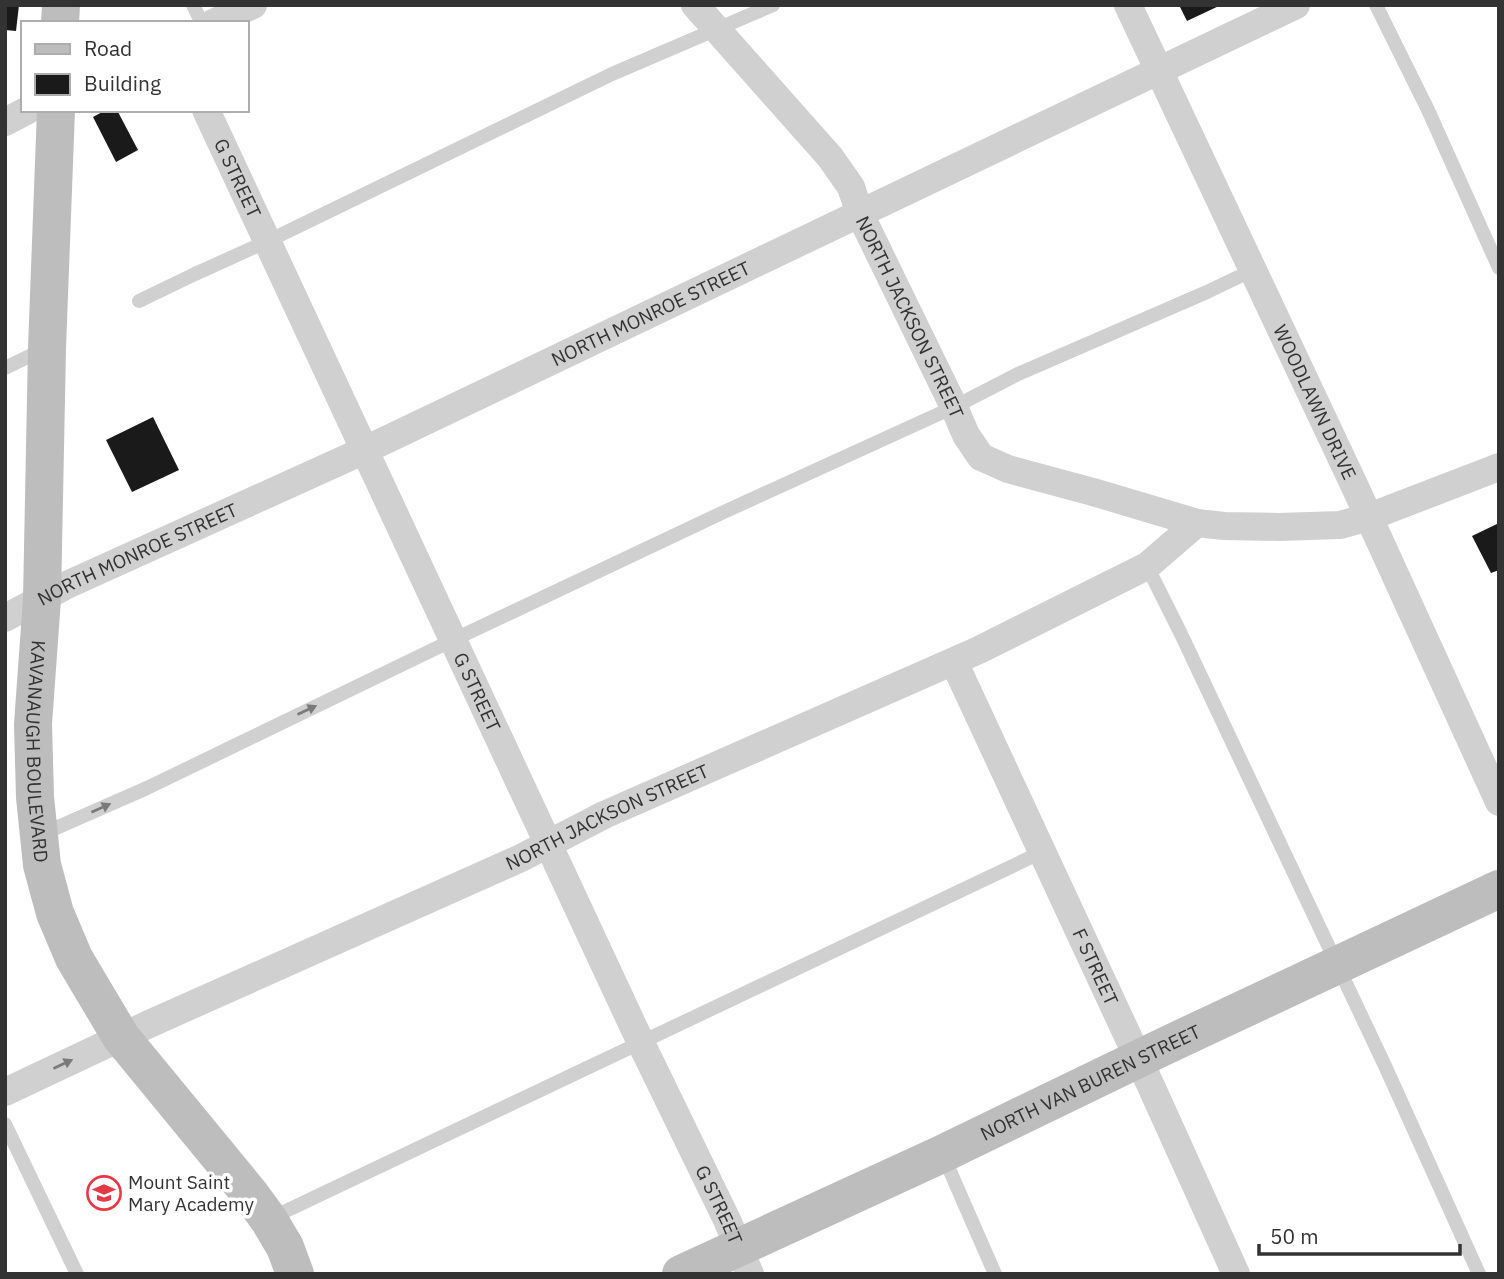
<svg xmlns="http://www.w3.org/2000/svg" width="1504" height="1279" font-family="'IBM Plex Sans',sans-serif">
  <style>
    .building { fill: #1a1a1a }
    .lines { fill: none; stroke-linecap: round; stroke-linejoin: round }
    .lane { stroke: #d0d0d0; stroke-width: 14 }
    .street { stroke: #d0d0d0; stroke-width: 28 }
    .secondary { stroke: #bdbdbd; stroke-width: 38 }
    .oneway { fill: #7a7a7a }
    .labels { text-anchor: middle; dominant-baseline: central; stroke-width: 7; stroke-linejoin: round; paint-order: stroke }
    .street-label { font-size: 19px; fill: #333; stroke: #fff }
    .poi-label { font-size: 19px; fill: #333; stroke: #fff; text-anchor: start }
  </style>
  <rect width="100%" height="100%" fill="#fff"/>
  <g class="building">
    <path d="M5 5H19L16 31 5 30Z"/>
    <path d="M1179 5H1221L1187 21Z"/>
    <path d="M106 110H117L138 150 116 162 93 117Z"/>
    <path d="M153 417 179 470 132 492 106 440Z"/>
    <path d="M1499 523V570L1491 573 1472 536Z"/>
  </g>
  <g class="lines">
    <g class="lane">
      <path d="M193 5 202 23"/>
      <path d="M1376 5 1428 110 1499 268"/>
      <path d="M139 301 195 274 268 241 612 74 773 5"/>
      <path d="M5 368 42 350"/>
      <path d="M1147 566 1181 634 1386 1068 1479 1274"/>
      <path d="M40 835 147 788 453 640 726 511 954 407 1018 374 1207 292 1253 270"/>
      <path d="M5 1124 77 1274"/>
      <path d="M943 1155 995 1274"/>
      <path d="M269 1219C527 1097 784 973 1042 852"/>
    </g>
    <g class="street">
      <path id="s1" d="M695 5 830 157 851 187 860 214 954 407 966 435 981 457 1008 469 1093 492 1197 523 1224 526 1279 527 1340 525 1369 517 1499 467"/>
      <path id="s2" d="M1128 5 1356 489 1499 802"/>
      <path d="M213 23 253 5"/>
      <path id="s3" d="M206 110 641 1043 727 1220 750 1274"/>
      <path d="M5 122 28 110"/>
      <path id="s4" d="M5 618 69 584 365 450 1296 5"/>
      <path id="s5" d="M954 662 1151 1086 1236 1274"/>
      <path id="s6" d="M5 1092 147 1025 521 858 604 815 979 650 1147 566 1197 523"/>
    </g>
    <g class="secondary">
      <path d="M60 23 61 5"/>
      <path id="s7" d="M56 110 47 348 42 599 33 724 35 797 42 865 55 913 74 958 121 1037 250 1194 269 1220 285 1247 295 1274"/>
      <path id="s8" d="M681 1274 942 1154 1163 1047 1499 889"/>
    </g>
  </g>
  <defs><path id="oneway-solid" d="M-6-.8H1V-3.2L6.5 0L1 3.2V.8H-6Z" transform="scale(1.75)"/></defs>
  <g class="oneway">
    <use href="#oneway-solid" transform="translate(307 710) rotate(-25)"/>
    <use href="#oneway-solid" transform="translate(101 808) rotate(-24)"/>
    <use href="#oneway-solid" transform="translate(63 1064) rotate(-25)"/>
  </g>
  <defs>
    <g id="school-ring" transform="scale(1.75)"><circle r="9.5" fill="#fff" stroke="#e63946" stroke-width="1.5"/><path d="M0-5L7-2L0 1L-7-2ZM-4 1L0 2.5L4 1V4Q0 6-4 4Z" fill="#e63946"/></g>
  </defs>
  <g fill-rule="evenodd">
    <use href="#school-ring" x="104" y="1193"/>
  </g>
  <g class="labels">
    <g class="street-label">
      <text stroke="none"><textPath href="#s3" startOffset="75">G STREET</textPath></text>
      <text stroke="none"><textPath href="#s4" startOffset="714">NORTH MONROE STREET</textPath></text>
      <text stroke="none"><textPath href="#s1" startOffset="383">NORTH JACKSON STREET</textPath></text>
      <text stroke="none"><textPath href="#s2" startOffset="439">WOODLAWN DRIVE</textPath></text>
      <text stroke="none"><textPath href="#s4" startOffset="147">NORTH MONROE STREET</textPath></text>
      <text stroke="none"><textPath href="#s3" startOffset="642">G STREET</textPath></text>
      <text stroke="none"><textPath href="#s7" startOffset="642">KAVANAUGH BOULEVARD</textPath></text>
      <text stroke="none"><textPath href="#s6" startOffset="662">NORTH JACKSON STREET</textPath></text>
      <text stroke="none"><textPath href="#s5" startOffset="336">F STREET</textPath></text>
      <text stroke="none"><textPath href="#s8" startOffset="452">NORTH VAN BUREN STREET</textPath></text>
      <text stroke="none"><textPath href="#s3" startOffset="1209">G STREET</textPath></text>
    </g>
    <g class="poi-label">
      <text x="128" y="1182">Mount Saint<tspan x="128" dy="22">Mary Academy</tspan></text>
    </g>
  </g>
  <rect width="1504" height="1279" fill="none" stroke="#333333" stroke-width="14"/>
  <rect x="21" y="21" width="228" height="91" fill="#ffffff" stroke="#adadad" stroke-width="2"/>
  <rect x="35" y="44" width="35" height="10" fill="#bdbdbd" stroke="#adadad" stroke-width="2"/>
  <text x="84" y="56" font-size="21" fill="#333333">Road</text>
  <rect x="35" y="74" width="35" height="21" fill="#1a1a1a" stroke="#adadad" stroke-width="2"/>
  <text x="84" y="91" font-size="21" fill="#333333">Building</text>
  <path d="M1259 1244v10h201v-10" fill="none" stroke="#333333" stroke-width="3.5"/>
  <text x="1270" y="1244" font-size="21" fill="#333333" stroke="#ffffff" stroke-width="5" paint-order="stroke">50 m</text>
</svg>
